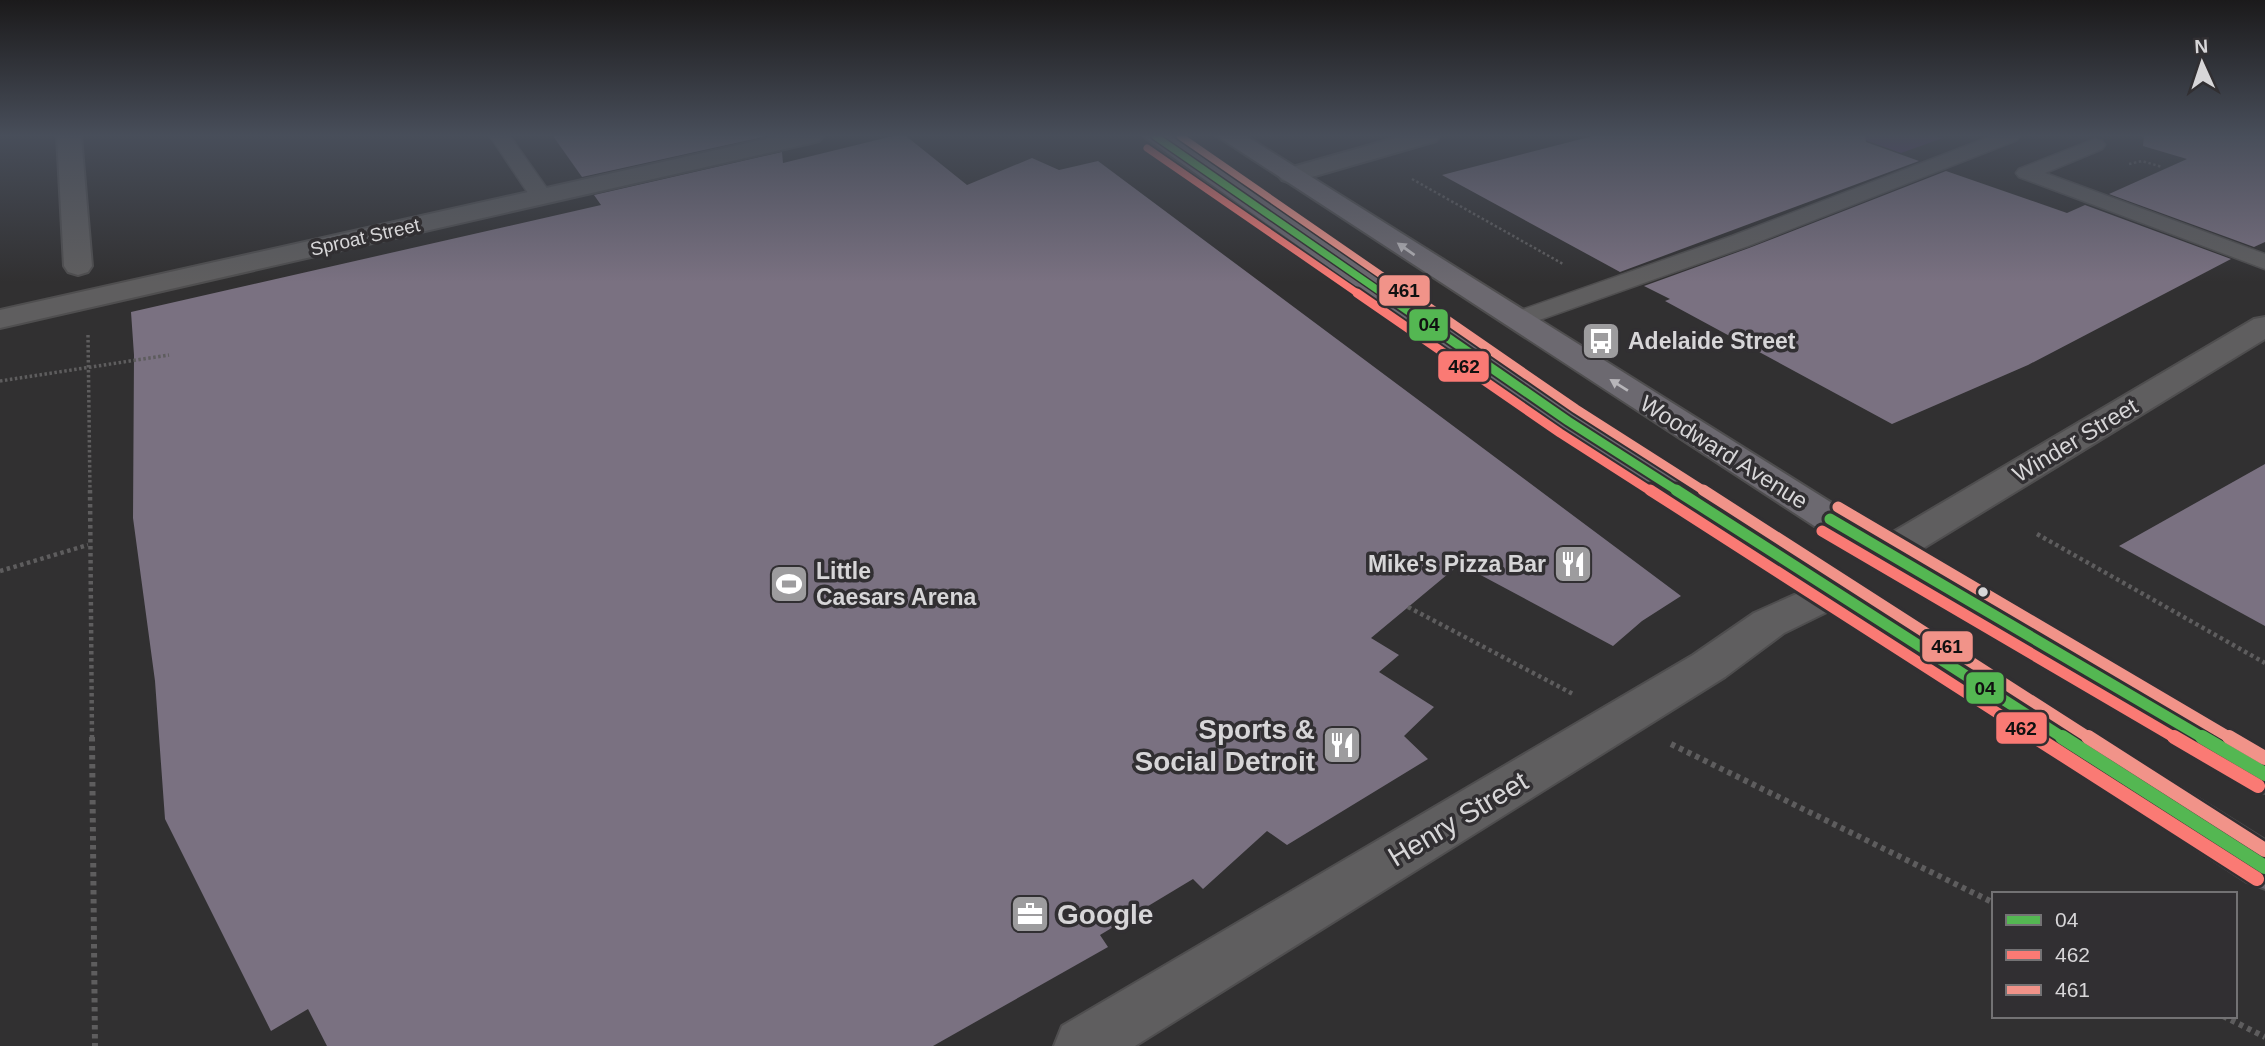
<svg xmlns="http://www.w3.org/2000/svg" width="2265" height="1046" font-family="Helvetica,sans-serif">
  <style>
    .green { fill: #52306a }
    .building { fill: #7a7181 }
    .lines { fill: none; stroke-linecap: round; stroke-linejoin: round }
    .service-casing { stroke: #4f4e4f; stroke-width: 3 }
    .pedestrian-casing { stroke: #4f4e4f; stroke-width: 4 }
    .minor-casing { stroke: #4f4e4f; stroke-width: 4 }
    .primary-casing { stroke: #4f4e4f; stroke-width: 4 }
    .path-far3 { stroke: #5e5d5e; stroke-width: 2.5; stroke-dasharray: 2.5 2.5; stroke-linecap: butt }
    .path-far2 { stroke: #5e5d5e; stroke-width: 3.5; stroke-dasharray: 2.5 2.5; stroke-linecap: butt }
    .path-far1 { stroke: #5e5d5e; stroke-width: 4.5; stroke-dasharray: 3.5 3.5; stroke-linecap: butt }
    .path { stroke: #5e5d5e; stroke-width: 6; stroke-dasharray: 4.5 4.5; stroke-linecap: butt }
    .service { fill: #5f5e5f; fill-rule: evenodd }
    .pedestrian { fill: #5f5e5f; fill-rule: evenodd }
    .minor { fill: #5f5e5f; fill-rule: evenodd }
    .primary { fill: #6c6970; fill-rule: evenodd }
    .bus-1-far3-casing { stroke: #312f32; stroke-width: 10 }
    .bus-1-far2-casing { stroke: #312f32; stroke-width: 13 }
    .bus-1-far1-casing { stroke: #312f32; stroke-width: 17 }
    .bus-1-casing { stroke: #312f32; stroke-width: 19 }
    .bus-2-far3-casing { stroke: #312f32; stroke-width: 10 }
    .bus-2-far2-casing { stroke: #312f32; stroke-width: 13 }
    .bus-2-far1-casing { stroke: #312f32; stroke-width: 17 }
    .bus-2-casing { stroke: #312f32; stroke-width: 19 }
    .bus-3-far3-casing { stroke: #312f32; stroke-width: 10 }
    .bus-3-far2-casing { stroke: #312f32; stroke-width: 13 }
    .bus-3-far1-casing { stroke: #312f32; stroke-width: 17 }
    .bus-3-casing { stroke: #312f32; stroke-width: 19 }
    .bus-1-far3 { stroke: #54b752; stroke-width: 7 }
    .bus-1-far2 { stroke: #54b752; stroke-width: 9 }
    .bus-1-far1 { stroke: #54b752; stroke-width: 11 }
    .bus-1 { stroke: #54b752; stroke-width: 14 }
    .bus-2-far3 { stroke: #fa7a74; stroke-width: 7 }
    .bus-2-far2 { stroke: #fa7a74; stroke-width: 9 }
    .bus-2-far1 { stroke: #fa7a74; stroke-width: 11 }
    .bus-2 { stroke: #fa7a74; stroke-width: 14 }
    .bus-3-far3 { stroke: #f19389; stroke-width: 7 }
    .bus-3-far2 { stroke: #f19389; stroke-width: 9 }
    .bus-3-far1 { stroke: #f19389; stroke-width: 11 }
    .bus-3 { stroke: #f19389; stroke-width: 14 }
    .oneway { fill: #b7b5b9 }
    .bus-dot { fill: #d7d6d8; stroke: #312f32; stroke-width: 2.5 }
    .labels { text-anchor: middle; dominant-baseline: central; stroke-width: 7; stroke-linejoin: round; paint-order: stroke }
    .far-street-label { font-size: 19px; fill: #d7d6d8; stroke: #312f32 }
    .poi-label { font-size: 23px; font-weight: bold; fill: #d7d6d8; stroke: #312f32; text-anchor: start }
    .street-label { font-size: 23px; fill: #d7d6d8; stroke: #312f32 }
    .near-poi-label { font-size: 28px; font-weight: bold; fill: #d7d6d8; stroke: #312f32; text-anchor: end }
    .near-street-label { font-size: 28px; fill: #d7d6d8; stroke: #312f32 }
    .line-badge { stroke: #312f32; stroke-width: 2.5 }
    .pale-badge-label { font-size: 19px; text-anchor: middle; font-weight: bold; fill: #111 }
  </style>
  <rect width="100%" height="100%" fill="#313031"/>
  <path class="green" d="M1854 136H1936L1943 138 1901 153Z"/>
  <g class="building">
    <path d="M553 136H767L582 177Z"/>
    <path d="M893 136H906L967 185 1032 158 1059 170 1098 161 1681 596 1642 621 1613 646 1460 564 1371 638 1399 655 1379 672 1434 707 1404 736 1428 759 1287 845 1267 831 1203 889 1193 879 1100 935 1108 947 933 1046H327L308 1009 271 1031 165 819 155 681 133 518 134 355 131 312 601 205 594 195 782 152 783 163Z"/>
    <path d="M1593 136H1865L1866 142 1919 161 1620 272 1442 175Z"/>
    <path d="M2144 136H2265V242L2254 247 2109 194 2187 159 2143 146Z"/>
    <path d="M1946 171 2067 213 2085 205 2231 259 2028 365 1892 424 1665 301 1670 299 1644 286 1749 248Z"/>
    <path d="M2265 464V626L2119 546Z"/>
  </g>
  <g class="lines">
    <g class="service-casing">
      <g id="service">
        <path d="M490 136H510L553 197 550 202H534Z"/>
        <path d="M1992 136H2020L2017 140 1748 246 1525 325H1507L1503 320 1507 315 1732 236Z"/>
        <path d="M2095 139 2102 141 2105 145 2102 149 2045 173 2265 254V269L2019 177 2016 173 2019 169Z"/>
      </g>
    </g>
    <g class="pedestrian-casing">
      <g id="pedestrian">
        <path d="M779 136H823L819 141 811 143 0 328V310Z"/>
        <path d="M1832 578 1847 582 1853 592 1847 602 1784 633 1725 677 1135 1046H1054L1062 1026 1693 655 1754 613Z"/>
      </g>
    </g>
    <g class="minor-casing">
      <g id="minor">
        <path d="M57 136H81L92 266 88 272 78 275 68 272 64 266Z"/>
        <path d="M1402 136H1440L1436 141 1291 183 1282 180 1278 175 1282 170Z"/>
        <path d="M2265 317V339L1899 563 1885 567 1871 563 1865 554 1871 545 2254 319Z"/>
      </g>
    </g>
    <g class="primary-casing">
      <g id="primary">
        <path d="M1143 136H1171L1580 414 2265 840V889L2247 882 1556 428Z"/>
        <path d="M1217 136H1246L1899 545 2265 751V793L2248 787 1871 563Z"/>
      </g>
    </g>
    <g class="path-far3">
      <path d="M2129 164 2142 161 2162 167"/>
      <path d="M1412 179 1563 264"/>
    </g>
    <g class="path-far2">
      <path d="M88 335 90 492"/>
      <path d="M0 381 169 355"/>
    </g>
    <g class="path-far1">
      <path d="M90 490 92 739"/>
      <path d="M2037 534 2265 663"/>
      <path d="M0 571 88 545"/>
      <path d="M1408 607 1573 694"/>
    </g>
    <g class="path">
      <path d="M92 737 95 1046"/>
      <path d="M1671 744 1994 903"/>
      <path d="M2223 1016 2265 1037"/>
    </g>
    <use href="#service" class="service"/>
    <use href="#pedestrian" class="pedestrian"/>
    <use href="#minor" class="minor"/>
    <use href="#primary" class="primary"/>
    <g class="bus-1-far3-casing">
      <path id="bus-1-far3" d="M1155 136 1385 295"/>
    </g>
    <g class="bus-1-far2-casing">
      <path id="bus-1-far2" d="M1383 293 1568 421 1679 492"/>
    </g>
    <g class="bus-1-far1-casing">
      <g id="bus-1-far1">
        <path d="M1676 490 2065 739"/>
        <path d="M1830 519 2205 739"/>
      </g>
    </g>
    <g class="bus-1-casing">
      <g id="bus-1">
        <path d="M2062 737 2265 867"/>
        <path d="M2202 737 2265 774"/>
      </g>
    </g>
    <g class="bus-2-far3-casing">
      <path id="bus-2-far3" d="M1147 148 1360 295"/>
    </g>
    <g class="bus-2-far2-casing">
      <path id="bus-2-far2" d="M1357 293 1560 433 1652 492"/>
    </g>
    <g class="bus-2-far1-casing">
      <g id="bus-2-far1">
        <path d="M1650 490 2038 739"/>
        <path d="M1822 531 2177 739"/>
      </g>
    </g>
    <g class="bus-2-casing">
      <g id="bus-2">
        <path d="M2035 737 2257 879"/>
        <path d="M2174 737 2258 786"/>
      </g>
    </g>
    <g class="bus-3-far3-casing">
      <path id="bus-3-far3" d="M1180 136 1410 295"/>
    </g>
    <g class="bus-3-far2-casing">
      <path id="bus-3-far2" d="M1408 293 1576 409 1706 492"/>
    </g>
    <g class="bus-3-far1-casing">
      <g id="bus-3-far1">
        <path d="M1703 490 2091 739"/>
        <path d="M1838 507 2232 739"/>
      </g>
    </g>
    <g class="bus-3-casing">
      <g id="bus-3">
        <path d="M2088 737 2265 850"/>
        <path d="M2229 737 2265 758"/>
      </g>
    </g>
    <use href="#bus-1-far3" class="bus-1-far3"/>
    <use href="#bus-1-far2" class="bus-1-far2"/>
    <use href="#bus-1-far1" class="bus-1-far1"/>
    <use href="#bus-1" class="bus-1"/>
    <use href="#bus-2-far3" class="bus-2-far3"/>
    <use href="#bus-2-far2" class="bus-2-far2"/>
    <use href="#bus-2-far1" class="bus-2-far1"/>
    <use href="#bus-2" class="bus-2"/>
    <use href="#bus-3-far3" class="bus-3-far3"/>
    <use href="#bus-3-far2" class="bus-3-far2"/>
    <use href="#bus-3-far1" class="bus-3-far1"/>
    <use href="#bus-3" class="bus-3"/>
  </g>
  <defs><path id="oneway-solid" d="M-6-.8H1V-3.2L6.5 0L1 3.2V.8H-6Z" transform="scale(1.75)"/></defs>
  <g class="oneway">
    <use href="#oneway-solid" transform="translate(1406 249) rotate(-145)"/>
    <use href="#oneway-solid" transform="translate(1619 385) rotate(-148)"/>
  </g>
  <linearGradient id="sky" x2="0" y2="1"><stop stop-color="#1b1a1b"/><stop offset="0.48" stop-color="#484e5a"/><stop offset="1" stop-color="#484e5a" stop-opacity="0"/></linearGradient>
  <rect width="2265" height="282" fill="url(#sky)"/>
  <defs>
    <g id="bus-square" transform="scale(2.0125)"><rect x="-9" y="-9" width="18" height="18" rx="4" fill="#9d9c9e" stroke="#312f32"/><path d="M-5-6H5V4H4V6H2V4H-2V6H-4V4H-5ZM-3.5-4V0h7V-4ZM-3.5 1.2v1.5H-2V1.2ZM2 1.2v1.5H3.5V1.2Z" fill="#fff"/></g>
    <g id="restaurant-square" transform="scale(2.0125)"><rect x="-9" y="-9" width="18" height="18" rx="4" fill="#9d9c9e" stroke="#312f32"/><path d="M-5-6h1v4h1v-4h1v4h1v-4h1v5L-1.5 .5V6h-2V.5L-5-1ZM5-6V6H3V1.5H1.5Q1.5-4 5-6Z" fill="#fff"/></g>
    <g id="stadium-square" transform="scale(2.0125)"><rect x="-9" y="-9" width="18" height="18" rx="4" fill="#9d9c9e" stroke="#312f32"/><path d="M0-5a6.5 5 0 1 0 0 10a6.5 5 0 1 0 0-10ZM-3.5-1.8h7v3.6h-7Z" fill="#fff"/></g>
    <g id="office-square" transform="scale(2.0125)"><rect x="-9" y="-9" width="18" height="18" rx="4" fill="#9d9c9e" stroke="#312f32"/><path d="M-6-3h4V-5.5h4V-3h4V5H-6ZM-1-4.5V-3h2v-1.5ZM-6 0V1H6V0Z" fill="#fff"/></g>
  </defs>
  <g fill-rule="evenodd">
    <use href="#bus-square" x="1601" y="341"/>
    <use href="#restaurant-square" x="1573" y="564"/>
    <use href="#stadium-square" x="789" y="584"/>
    <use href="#restaurant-square" x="1342" y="745"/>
    <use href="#office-square" x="1030" y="914"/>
  </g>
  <circle class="bus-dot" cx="1983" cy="592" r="6"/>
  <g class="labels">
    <g class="far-street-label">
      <text transform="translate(365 237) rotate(-13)">Sproat Street</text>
    </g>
    <g class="poi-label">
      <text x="1628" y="341">Adelaide Street</text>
      <text x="1546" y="564" text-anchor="end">Mike's Pizza Bar</text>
      <text x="816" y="571">Little<tspan x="816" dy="26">Caesars Arena</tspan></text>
    </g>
    <g class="street-label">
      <text transform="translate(2075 440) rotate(-31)">Winder Street</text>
      <text transform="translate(1724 452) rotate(32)">Woodward Avenue</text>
    </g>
    <g class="near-poi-label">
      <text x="1315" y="729">Sports &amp;<tspan x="1315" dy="32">Social Detroit</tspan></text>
      <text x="1057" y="914" text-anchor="start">Google</text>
    </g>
    <g class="near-street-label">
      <text transform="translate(1458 819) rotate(-31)">Henry Street</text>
    </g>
  </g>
  <g class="line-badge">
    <rect x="1378" y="274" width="53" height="33" rx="7" fill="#f19389"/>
    <rect x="1408" y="308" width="41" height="34" rx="7" fill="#54b752"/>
    <rect x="1437" y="350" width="53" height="33" rx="7" fill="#fa7a74"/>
    <rect x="1921" y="630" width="53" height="33" rx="7" fill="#f19389"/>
    <rect x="1965" y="671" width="40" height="34" rx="7" fill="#54b752"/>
    <rect x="1995" y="711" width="53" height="34" rx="7" fill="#fa7a74"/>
  </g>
  <g class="pale-badge-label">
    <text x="1404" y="297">461</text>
    <text x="1429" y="331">04</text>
    <text x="1464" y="373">462</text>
    <text x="1947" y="653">461</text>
    <text x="1985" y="695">04</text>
    <text x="2021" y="735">462</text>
  </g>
  <rect x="1992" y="892" width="245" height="126" fill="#312f32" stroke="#737274" stroke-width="2"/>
  <rect x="2006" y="915" width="35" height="10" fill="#54b752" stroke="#737274" stroke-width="2"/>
  <text x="2055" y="927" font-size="21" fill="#d7d6d8">04</text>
  <rect x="2006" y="950" width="35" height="10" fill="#fa7a74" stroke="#737274" stroke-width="2"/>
  <text x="2055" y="962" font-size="21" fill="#d7d6d8">462</text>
  <rect x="2006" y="985" width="35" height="10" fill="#f19389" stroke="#737274" stroke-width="2"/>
  <text x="2055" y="997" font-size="21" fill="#d7d6d8">461</text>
  <g transform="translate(2202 63) rotate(357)" stroke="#312f32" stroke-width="5" paint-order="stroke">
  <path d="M0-5L12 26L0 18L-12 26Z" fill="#d7d6d8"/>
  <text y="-10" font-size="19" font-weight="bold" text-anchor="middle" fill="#d7d6d8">N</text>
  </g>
</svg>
